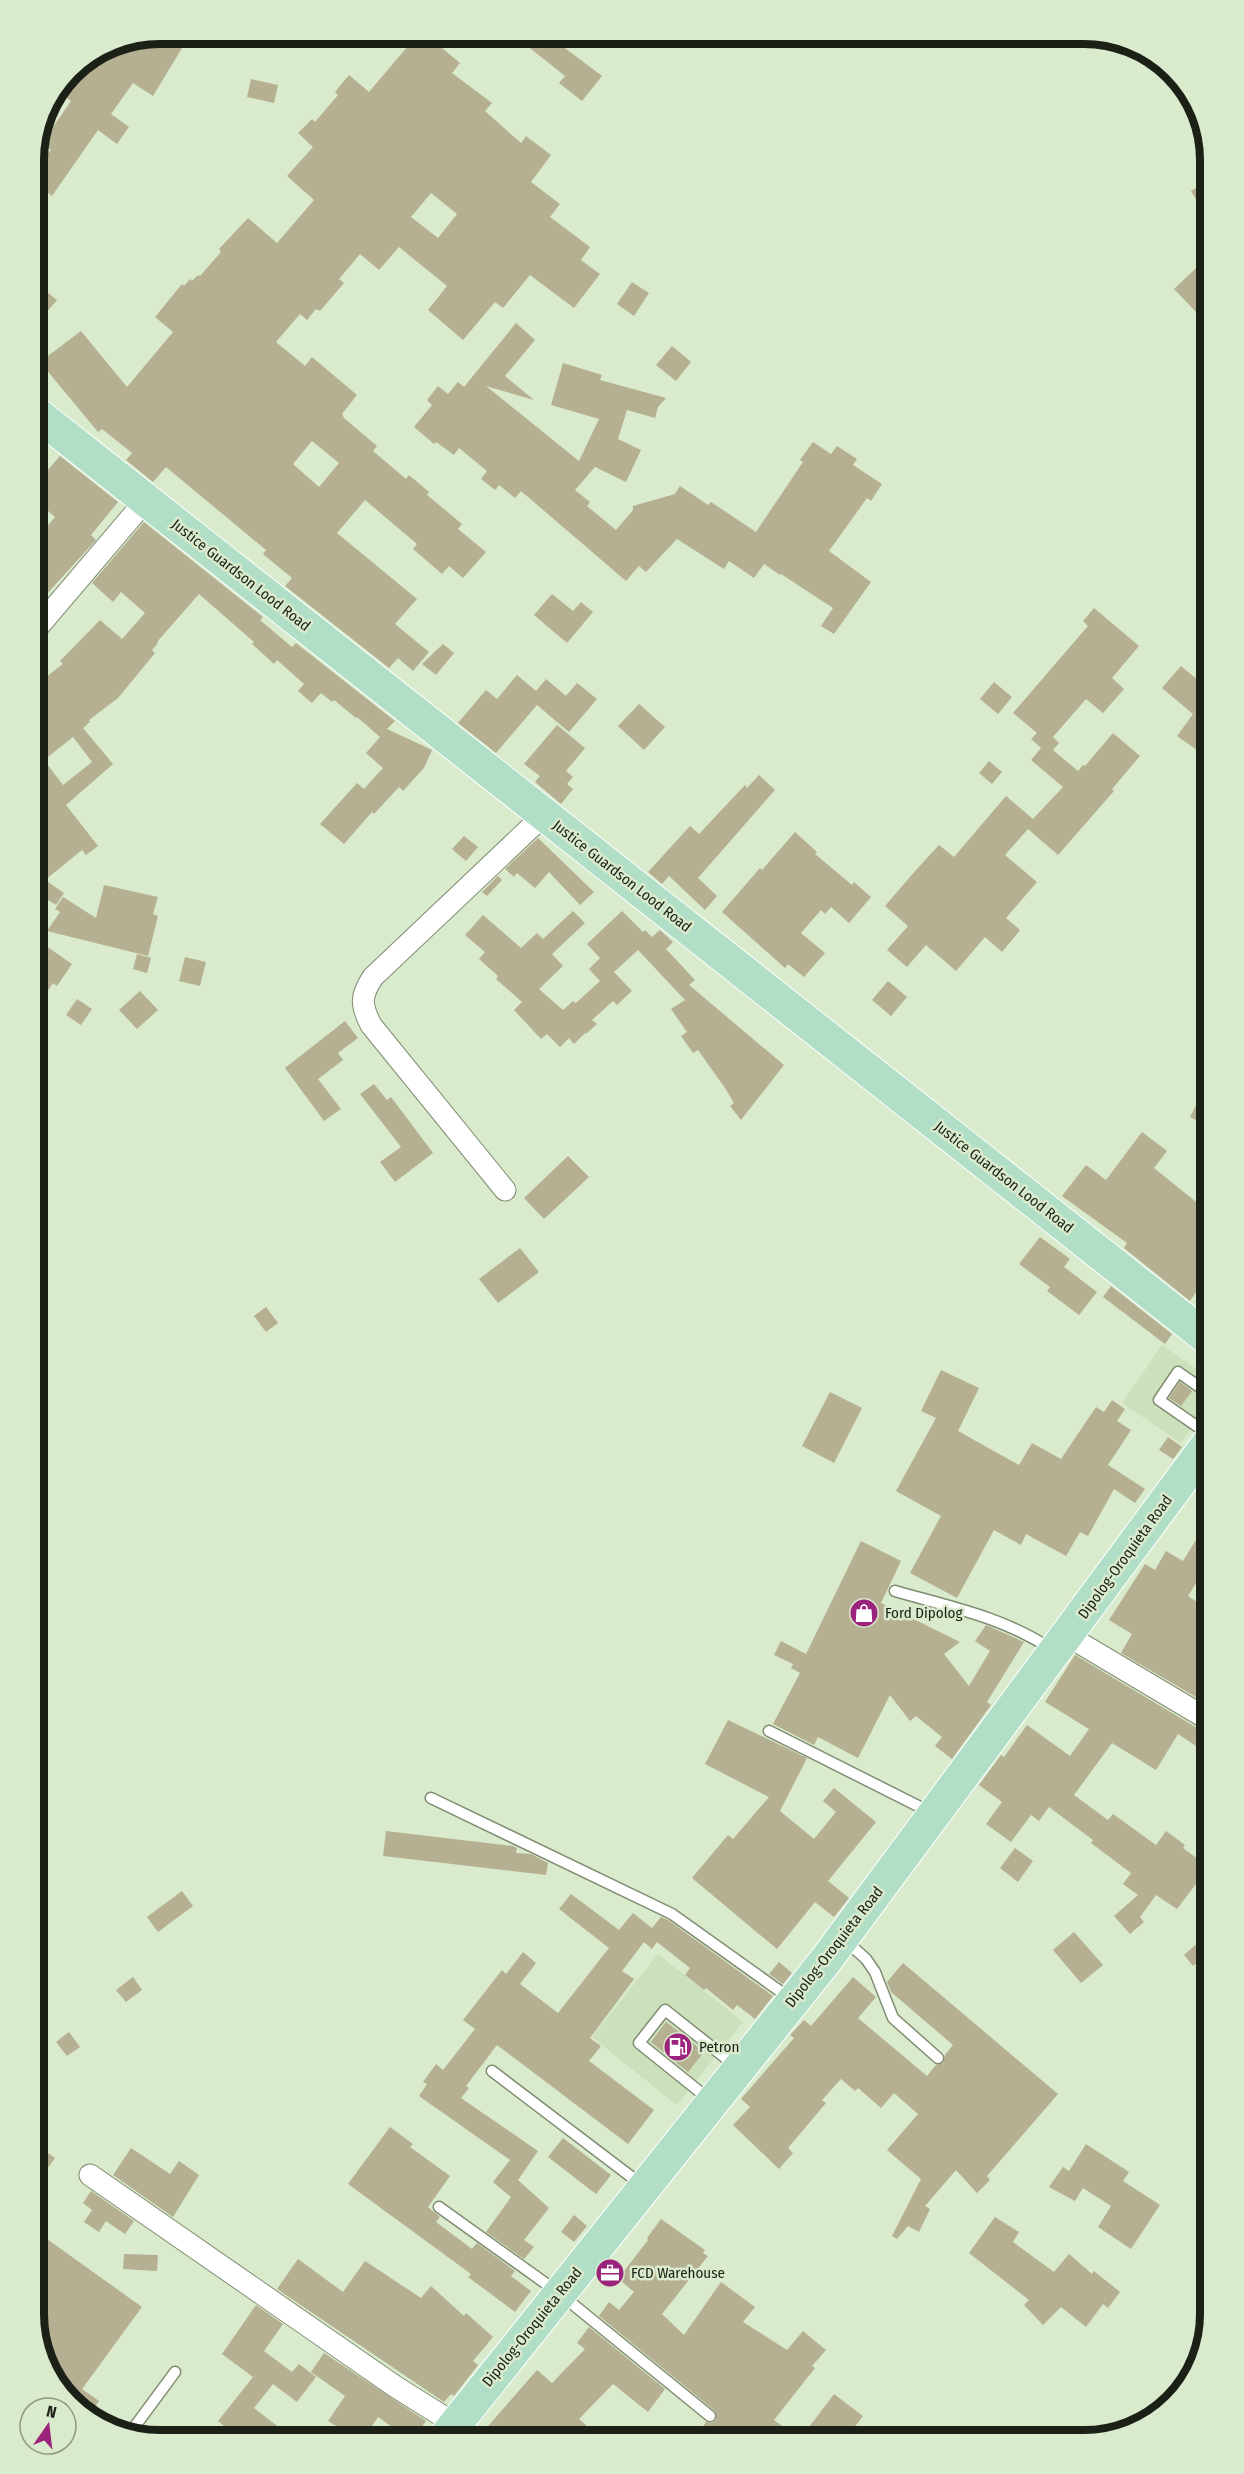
<svg xmlns="http://www.w3.org/2000/svg" width="1244" height="2474" font-family="'Fira Sans Condensed',sans-serif">
  <style>
    .built { fill: #cde0bc }
    .building { fill: #b5b091; fill-rule: evenodd }
    .lines { fill: none; stroke-linecap: round; stroke-linejoin: round }
    .service-casing { stroke: #7f8d72; stroke-width: 13 }
    .minor-casing { stroke: #7f8d72; stroke-width: 23 }
    .primary-casing { stroke: #fff; stroke-width: 35 }
    .service { stroke: #fff; stroke-width: 10 }
    .minor { stroke: #fff; stroke-width: 21 }
    .primary { stroke: #b1dec6; stroke-width: 33 }
    .labels { text-anchor: middle; dominant-baseline: central; stroke-width: 5; stroke-linejoin: round; paint-order: stroke }
    .street-label { font-size: 15px; fill: #1b2116; stroke: #daeacc }
    .poi-label { font-size: 15px; fill: #1b2116; stroke: #daeacc; text-anchor: start }
    .rim { fill: none; stroke: #1b2116; stroke-width: 8 }
  </style>
  <rect width="100%" height="100%" fill="#daeacc"/>
  <g class="built">
    <path d="M1162 1345 1211 1379V1400L1181 1443 1122 1403Z"/>
    <path d="M658 1954 743 2022 677 2105 592 2037Z"/>
  </g>
  <g class="building">
    <path d="M159 33H172L168 39 182 48 153 96 133 83 111 114 129 127 117 144 98 130 52 196 33 181V174L51 150 39 142 51 126 53 127 71 101 61 94 78 69 75 67 111 42Z"/>
    <path d="M419 33H445L436 43 460 63 452 73 492 103 485 111 521 143 526 136 551 155 531 182 560 204 550 217 590 247 581 260 600 274 574 308 530 275 503 308 495 302 463 340 428 310 447 286 399 247 379 270 360 254 339 279 344 283 320 311 316 309 307 320 300 314 276 342 305 366 312 357 357 395 342 414 344 418 377 446 373 451 406 479 409 475 429 492 427 495 462 524 458 529 486 552 463 578 449 566 442 574 413 549 417 544 365 500 337 533 417 599 395 624 429 652 413 671 398 658 389 668 285 586 292 578 263 554 266 550 166 467 153 482 126 460 132 453 102 429 98 432 40 362 81 331 127 387 173 332 155 317 182 284 184 286 190 279 192 281 198 275 200 276 221 252 219 249 248 218 277 243 314 200 287 176 313 147 298 133 312 119 315 122 338 95 335 92 349 75 369 92ZM431 193 457 214 438 238 411 217ZM312 441 339 463 319 487 293 464Z"/>
    <path d="M511 33H545L602 76 582 101 559 83 565 76Z"/>
    <path d="M251 79 278 85 274 103 247 97Z"/>
    <path d="M1211 180V226L1191 191Z"/>
    <path d="M1211 254V300L1197 313 1174 289Z"/>
    <path d="M33 281 57 300 45 314 33 305Z"/>
    <path d="M632 282 649 293 634 316 617 304Z"/>
    <path d="M516 323 535 340 505 376 534 400 486 386 579 461 599 419 551 405 563 363 602 375 600 380 666 398 658 407 655 418 627 410 618 439 641 450 626 482 595 467 575 490 590 502 587 506 616 530 633 510V506L675 494 680 486 708 505 711 502 756 532 803 462 800 460 813 442 831 454 837 446 857 459 853 465 882 484 871 501 867 498 829 551 871 582 834 634 821 626 833 608 781 574 780 575 764 564 754 578 729 561 724 569 677 539 646 572 639 566 626 581 521 491 515 498 499 485 495 490 481 479 487 471 459 448 454 455 436 442 434 444 414 427 432 405 427 400 438 386 448 394 458 382 464 387Z"/>
    <path d="M672 346 691 362 676 381 656 365Z"/>
    <path d="M60 456 118 502 91 535 96 540 33 609V543L55 517 33 498V462L46 472Z"/>
    <path d="M144 522 263 617 260 620 292 647 296 643 395 721 387 729 432 750 424 768 403 791 399 787 374 814 372 812 344 844 320 824 357 783 364 789 383 768 366 753 380 737 357 717 356 718 334 700 332 702 321 693 312 703 298 691 304 684 277 660 274 664 252 644 254 642 199 594 157 642 158 643 152 650 155 653 118 698 89 720 90 722 83 728 113 764 66 805 98 846 86 855 82 850 45 880 64 893 56 905 33 891V687L63 664 60 661 100 620 122 639 145 613 121 592 113 602 92 583ZM73 737 92 762 63 785 44 760Z"/>
    <path d="M552 594 573 611 581 602 593 612 567 643 534 615Z"/>
    <path d="M1094 608 1139 646 1112 678 1124 689 1103 713 1086 699 1053 737 1059 743 1053 750 1078 771 1083 765 1085 766 1113 733 1140 756 1112 789 1114 791 1058 855 1028 829 1005 855 1037 882 1006 918 1020 930 1002 952 985 937 956 971 926 945 907 967 887 950 908 926 885 906 916 870 939 845 954 857 1006 796 1033 819 1063 787 1031 760 1041 748 1031 739 1037 733 1013 713 1088 626 1083 621Z"/>
    <path d="M443 644 454 653 436 675 422 664Z"/>
    <path d="M1181 666 1211 691V760L1177 736 1193 714 1162 688Z"/>
    <path d="M517 675 536 691 546 679 566 696 577 683 597 699 569 732 537 705 496 753 458 723 486 690 497 699Z"/>
    <path d="M994 682 1012 697 998 714 980 699Z"/>
    <path d="M639 704 665 727 644 750 618 726Z"/>
    <path d="M557 725 585 748 566 771 573 777 567 784 573 789 561 804 535 782 540 776 524 764Z"/>
    <path d="M989 761 1002 772 992 784 979 773Z"/>
    <path d="M759 775 775 790 698 878 717 896 705 910 669 876 662 884 648 872 690 826 699 834 745 785 747 788Z"/>
    <path d="M795 832 817 852 815 854 852 885 854 882 871 897 849 923 831 907 825 914 821 910 801 933 825 953 804 977 788 964 785 968 722 912 760 868 762 870Z"/>
    <path d="M464 836 478 847 466 861 452 849Z"/>
    <path d="M538 838 594 892 580 905 549 872 535 888 517 873 514 877 505 869Z"/>
    <path d="M498 876 502 880 487 896 482 892Z"/>
    <path d="M104 885 158 897 153 914 158 916 148 956 47 931 60 912 55 909 63 897 96 918Z"/>
    <path d="M573 911 585 923 552 954 563 966 539 989 563 1010 573 1001 576 1003 600 981 589 969 600 958 587 944 622 911 643 932 645 930 652 937 660 930 673 942 666 949 695 980 689 985 784 1065 741 1120 730 1106 734 1103 725 1088 698 1050 693 1053 681 1036 687 1032 671 1009 685 1000 638 950 614 972 632 991 617 1005 613 1001 592 1020 597 1024 586 1034 585 1033 574 1044 569 1038 560 1047 547 1034 541 1039 514 1010 522 1002 496 979 498 976 479 959 485 952 465 935 483 915 521 948 537 933 543 939Z"/>
    <path d="M33 937 72 964 57 986 53 983 33 1012Z"/>
    <path d="M137 954 151 958 147 973 133 969Z"/>
    <path d="M185 957 206 962 200 986 179 981Z"/>
    <path d="M888 981 907 997 891 1016 872 1000Z"/>
    <path d="M140 991 158 1010 137 1029 119 1010Z"/>
    <path d="M77 999 92 1009 81 1025 66 1015Z"/>
    <path d="M345 1021 358 1038 338 1053 343 1060 318 1079 341 1109 324 1121 285 1068Z"/>
    <path d="M1211 1076V1128L1190 1117Z"/>
    <path d="M374 1084 387 1100 391 1097 433 1153 395 1182 380 1162 401 1147 360 1094Z"/>
    <path d="M1142 1132 1167 1151 1154 1168 1211 1214V1291L1202 1284 1190 1301 1124 1248 1127 1243 1062 1196 1086 1165 1106 1180Z"/>
    <path d="M568 1156 589 1177 544 1219 524 1198Z"/>
    <path d="M1040 1237 1070 1259 1064 1267 1097 1292 1079 1315 1047 1291 1050 1287 1019 1264Z"/>
    <path d="M520 1248 539 1272 498 1303 479 1279Z"/>
    <path d="M1111 1286 1172 1334 1165 1344 1103 1297Z"/>
    <path d="M266 1307 278 1323 266 1332 254 1316Z"/>
    <path d="M941 1370 979 1388 958 1431 1019 1465 1032 1443 1061 1459 1096 1407 1104 1412 1112 1400 1125 1409 1117 1421 1131 1430 1108 1465 1145 1489 1135 1503 1114 1489 1088 1536 1080 1532 1066 1556 1026 1534 1021 1545 994 1530 957 1598 910 1573 941 1516 896 1491 936 1418 921 1411Z"/>
    <path d="M1180 1382 1192 1391 1181 1406 1169 1398Z"/>
    <path d="M830 1392 862 1408 834 1463 802 1446Z"/>
    <path d="M1168 1437 1182 1447 1173 1459 1159 1450Z"/>
    <path d="M1199 1535 1211 1542V1559L1188 1596 1211 1611V1706L1121 1653 1132 1634 1109 1620 1145 1564 1155 1570 1166 1551 1183 1561Z"/>
    <path d="M861 1541 901 1561 881 1603 960 1642 944 1654 969 1686 990 1651 975 1641 986 1625 1024 1642 987 1702 991 1705 952 1759 935 1746 942 1737 916 1716 910 1721 890 1695 858 1758 818 1737 814 1745 773 1724 800 1673 791 1668 793 1664 774 1655 781 1641 806 1654Z"/>
    <path d="M1075 1655 1204 1732 1211 1734V1756L1178 1734 1156 1770 1112 1743 1074 1795 1108 1820 1113 1814 1156 1845 1166 1831 1185 1845 1183 1848 1211 1869V1876L1204 1884 1199 1880 1177 1909 1156 1895 1140 1917 1144 1922 1130 1934 1114 1916 1138 1895 1123 1884 1131 1873 1091 1843 1093 1840 1049 1807 1039 1821 1031 1815 1011 1842 986 1824 1002 1802 979 1785 1001 1755 1004 1757 1027 1725 1070 1756 1089 1729 1045 1702Z"/>
    <path d="M728 1720 807 1758 780 1811 814 1839 836 1812 823 1801 834 1788 876 1822 828 1881 849 1898 838 1912 834 1917 815 1902 777 1949 692 1878 728 1835 733 1839 769 1797 705 1764Z"/>
    <path d="M386 1831 513 1846 517 1848 516 1853 531 1854 548 1863 546 1875 383 1856Z"/>
    <path d="M1015 1848 1033 1861 1018 1882 1000 1868Z"/>
    <path d="M182 1891 193 1906 158 1932 147 1917Z"/>
    <path d="M571 1894 619 1930 633 1913 652 1928 661 1917 668 1920 773 1996 755 2019 737 2005 733 2010 706 1988 704 1990 685 1975 690 1968 657 1942 652 1949 644 1942 622 1971 634 1979 590 2038 601 2046 589 2061 654 2110 628 2144 497 2045 466 2086 469 2088 461 2098 538 2151 518 2180 549 2208 524 2240 534 2247 524 2259 486 2232 511 2197 493 2182 510 2160 419 2096 427 2084 423 2082 436 2064 443 2070 475 2029 463 2020 502 1970 506 1974 523 1952 536 1963 520 1984 558 2013 609 1948 559 1909Z"/>
    <path d="M1211 1931V1951L1193 1966 1184 1955Z"/>
    <path d="M1074 1932 1103 1965 1081 1983 1053 1950Z"/>
    <path d="M779 1962 792 1973 783 1984 769 1974Z"/>
    <path d="M903 1963 1058 2094 987 2176 990 2180 977 2193 956 2170 925 2206 930 2209 919 2232 908 2226 897 2239 892 2236 921 2179 887 2150 918 2114 894 2093 881 2108 858 2088 855 2091 841 2079 822 2100 826 2103 788 2148 793 2153 779 2169 733 2125 750 2107 741 2099 794 2038 790 2035 804 2020 811 2026 853 1977 876 1997 858 2018 927 2076 936 2065 943 2063 945 2055 953 2045 891 1992 887 1982Z"/>
    <path d="M133 1977 142 1990 126 2002 116 1990Z"/>
    <path d="M666 2022 704 2052 688 2072 651 2042Z"/>
    <path d="M69 2032 80 2047 67 2056 56 2042Z"/>
    <path d="M390 2127 413 2144 410 2147 450 2176 428 2207 440 2217 436 2222 472 2249 477 2243 515 2271 511 2276 531 2291 515 2312 468 2277 471 2274 348 2184Z"/>
    <path d="M563 2138 611 2175 596 2194 548 2157Z"/>
    <path d="M33 2142 55 2158 33 2189Z"/>
    <path d="M1086 2144 1129 2172 1123 2181 1160 2205 1131 2249 1098 2227 1111 2206 1083 2188 1075 2201 1049 2187 1063 2167 1069 2171Z"/>
    <path d="M131 2148 170 2174 179 2161 199 2175 173 2217 113 2175Z"/>
    <path d="M91 2191 134 2221 125 2234 106 2221 99 2232 84 2222 92 2210 83 2203Z"/>
    <path d="M574 2215 587 2226 574 2242 561 2232Z"/>
    <path d="M995 2217 1019 2232 1013 2242 1054 2272 1069 2254 1092 2274 1094 2271 1120 2292 1108 2308 1103 2304 1086 2327 1061 2307 1043 2325 1024 2305 1029 2300 969 2253Z"/>
    <path d="M661 2219 705 2250 703 2253 708 2256 662 2314 684 2335 721 2282 755 2307 743 2322 787 2350 803 2331 826 2350 812 2366 815 2368 774 2420 800 2439 834 2394 863 2416 844 2441H692L706 2422 712 2423 716 2420 715 2411 599 2316 609 2302 619 2310 634 2292 621 2281 624 2278 621 2275 648 2240 647 2238Z"/>
    <path d="M33 2229 142 2307 82 2389 99 2401 87 2418 42 2363 33 2315Z"/>
    <path d="M124 2254 158 2255 157 2271 123 2269Z"/>
    <path d="M298 2259 343 2292 365 2261 421 2298 431 2286 464 2316 466 2313 493 2337 473 2361 478 2365 454 2396 451 2394 444 2402 277 2289Z"/>
    <path d="M256 2305 283 2324 264 2351 292 2372 299 2364 316 2377 297 2402 273 2384 254 2408 285 2432 279 2441H212L224 2426 218 2421 253 2377 222 2354Z"/>
    <path d="M589 2327 665 2389 648 2412 613 2384 579 2419 588 2427 577 2441H550L539 2432 531 2441H475L537 2370 552 2383 585 2349 577 2343Z"/>
    <path d="M324 2353 426 2421 412 2441 378 2417 362 2441 328 2421 345 2396 311 2372Z"/>
  </g>
  <g class="lines">
    <g class="service-casing">
      <g id="service">
        <path d="M1211 1436 1159 1400 1178 1372 1211 1395"/>
        <path d="M895 1591C950 1607 1003 1617 1051 1649"/>
        <path d="M769 1731 932 1813"/>
        <path d="M431 1798 672 1914 791 1999"/>
        <path d="M846 1941 866 1959 875 1972 893 2018 938 2058"/>
        <path d="M492 2071 642 2185"/>
        <path d="M710 2100 639 2043 665 2010 737 2067"/>
        <path d="M439 2207 559 2293 710 2416"/>
        <path d="M130 2433 175 2372"/>
      </g>
    </g>
    <g class="minor-casing">
      <g id="minor">
        <path d="M46 105 49 100"/>
        <path d="M33 633 146 500"/>
        <path d="M505 1190 371 1025C360 1004 361 995 373 977L545 814"/>
        <path d="M1068 1636 1211 1721"/>
        <path d="M90 2175 396 2387 455 2424"/>
      </g>
    </g>
    <g class="primary-casing">
      <g id="primary">
        <path d="M33 411 1211 1341"/>
        <path d="M442 2441 826 1960 1211 1440"/>
      </g>
    </g>
    <use href="#service" class="service"/>
    <use href="#minor" class="minor"/>
    <use href="#primary" class="primary"/>
  </g>
  <defs>
    <g id="shop-disc" transform="scale(1.5)"><circle r="9.5" fill="#9b237c" stroke="#daeacc"/><path d="M-5-2.5h2.3a2.7 3.5 0 0 1 5.4 0H5L5.5 6h-11ZM-1.5-2.5h3a1.5 2.3 0 0 0-3 0Z" fill="#fff"/></g>
    <g id="fuel-disc" transform="scale(1.5)"><circle r="9.5" fill="#9b237c" stroke="#daeacc"/><path d="M-5.5-6h7V0h2V4h1.3V-2.5L3-4.5l.8-.8L6-3V5H2.5V1h-1V6h-7ZM-4.2-4.7v3.2H.2V-4.7Z" fill="#fff"/></g>
    <g id="office-disc" transform="scale(1.5)"><circle r="9.5" fill="#9b237c" stroke="#daeacc"/><path d="M-6-3h4V-5.5h4V-3h4V5H-6ZM-1-4.5V-3h2v-1.5ZM-6 0V1H6V0Z" fill="#fff"/></g>
  </defs>
  <g fill-rule="evenodd">
    <use href="#shop-disc" x="864" y="1613"/>
    <use href="#fuel-disc" x="678" y="2047"/>
    <use href="#office-disc" x="610" y="2273"/>
  </g>
  <g class="labels">
    <g class="street-label">
      <text transform="translate(241 575) rotate(38)">Justice Guardson Lood Road</text>
      <text transform="translate(622 876) rotate(38)">Justice Guardson Lood Road</text>
      <text transform="translate(1004 1177) rotate(38)">Justice Guardson Lood Road</text>
      <text transform="translate(1125 1557) rotate(-54)">Dipolog-Oroquieta Road</text>
      <text transform="translate(834 1947) rotate(-52)">Dipolog-Oroquieta Road</text>
      <text transform="translate(532 2327) rotate(-51)">Dipolog-Oroquieta Road</text>
    </g>
    <g class="poi-label">
      <text x="885" y="1613">Ford Dipolog</text>
      <text x="699" y="2047">Petron</text>
      <text x="631" y="2273">FCD Warehouse</text>
    </g>
  </g>
  <path d="M0 0H1244V2474H0ZM160 44H1084A116 116 0 0 1 1200 160V2314A116 116 0 0 1 1084 2430H160A116 116 0 0 1 44 2314V160A116 116 0 0 1 160 44Z" fill="#daeacc" fill-rule="evenodd"/>
  <path class="rim" d="M160 44H1084A116 116 0 0 1 1200 160V2314A116 116 0 0 1 1084 2430H160A116 116 0 0 1 44 2314V160A116 116 0 0 1 160 44Z"/>
  <g transform="translate(48 2426) rotate(14)"><circle r="28" fill="#daeacc" stroke="#8e9a83" stroke-width="1.5"/>
  <path d="M0-4.5L10 22L0 15L-10 22Z" fill="#9b237c"/>
  <text y="-9" font-size="16" font-weight="bold" text-anchor="middle" fill="#1b2116">N</text>
  </g>
</svg>
